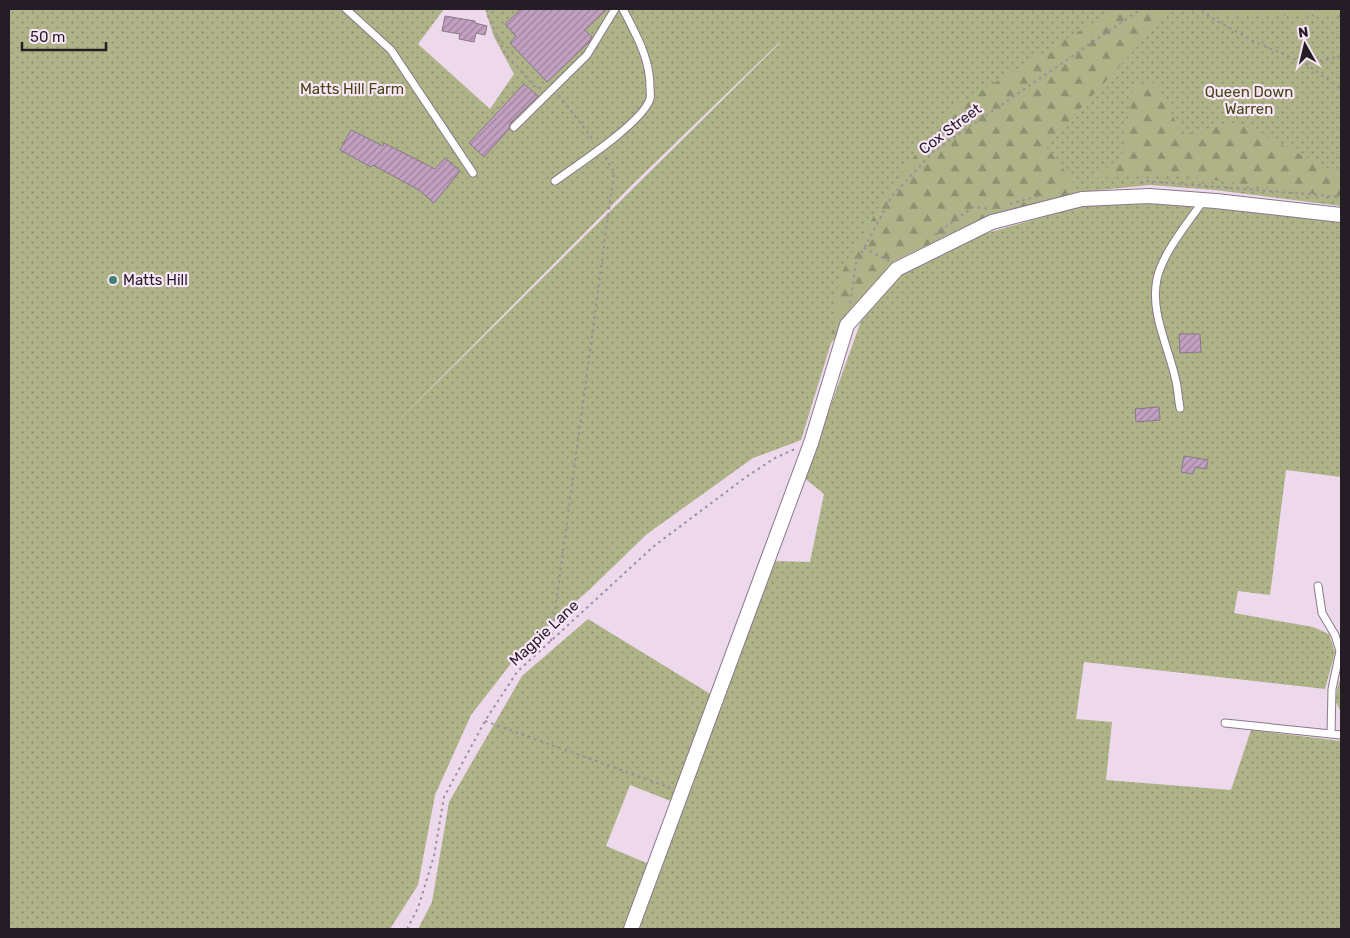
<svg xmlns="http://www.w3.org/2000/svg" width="1350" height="938" font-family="Rubik,sans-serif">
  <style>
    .green { fill: url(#green-dots); fill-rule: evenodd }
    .forest { fill: url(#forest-firs) }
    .building { fill: url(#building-hatch); stroke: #8a7789 }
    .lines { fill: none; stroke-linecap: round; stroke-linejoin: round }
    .lane-casing { stroke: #8b788b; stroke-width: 9 }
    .street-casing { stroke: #8b788b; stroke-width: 16 }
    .path { stroke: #9c8d9c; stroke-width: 2; stroke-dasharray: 2.5 4; stroke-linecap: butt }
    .lane { stroke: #fff; stroke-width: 7 }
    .street { stroke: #fff; stroke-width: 14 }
    .poi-dot { fill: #3f8172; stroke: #fae5f9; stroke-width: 2 }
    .labels { text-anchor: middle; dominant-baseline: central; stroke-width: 4.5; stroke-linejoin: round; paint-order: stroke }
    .park-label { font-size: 15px; fill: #444712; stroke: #fae5f9 }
    .street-label { font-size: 15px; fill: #251d25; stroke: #fae5f9 }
    .poi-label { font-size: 15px; fill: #251d25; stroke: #fae5f9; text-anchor: start }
  </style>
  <defs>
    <pattern id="green-dots" width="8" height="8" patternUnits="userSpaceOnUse" patternTransform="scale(1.25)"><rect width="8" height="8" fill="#aeb388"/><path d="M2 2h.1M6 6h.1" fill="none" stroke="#8d916f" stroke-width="1.8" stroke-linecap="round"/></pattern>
    <pattern id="forest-firs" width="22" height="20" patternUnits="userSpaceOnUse" patternTransform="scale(1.25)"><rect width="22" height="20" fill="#aeb388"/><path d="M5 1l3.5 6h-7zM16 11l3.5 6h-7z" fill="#8d916f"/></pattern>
    <pattern id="building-hatch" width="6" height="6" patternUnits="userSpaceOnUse" patternTransform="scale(1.25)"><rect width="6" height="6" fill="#c2a0c1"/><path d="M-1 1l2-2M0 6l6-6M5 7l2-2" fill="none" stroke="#9d829d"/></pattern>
  </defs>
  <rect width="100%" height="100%" fill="#edd8ec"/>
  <g class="green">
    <path d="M9 9H444L418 44 490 109 514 74 494 37 485 9H1341V206L1215 190 1150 185 1080 192 989 215 894 261 831 343 801 440 753 458 647 534 589 590 523 648 471 715 435 795 418 885 390 929H9ZM779 43H780L400 419 635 182Z"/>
    <path d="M1147 200 1341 221V477L1286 470 1270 595 1238 591 1234 613 1313 627 1329 634 1335 652 1325 689 1084 662 1076 719 1112 722 1106 780 1231 790 1251 730 1341 741V929H638L772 561 810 562 824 494 803 477 813 455 861 321 899 276 967 239 1083 205Z"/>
    <path d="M588 619 712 695 673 802 630 785 606 846 649 864 625 929H418L432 902 449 802 522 676Z"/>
    <path d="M1339 681 1341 683V712L1335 700Z"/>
  </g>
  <g class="forest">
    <path d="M1116 9H1172L1046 146 1080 192 989 215 894 261 831 343 839 277 884 198 924 143 958 105Z"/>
    <path d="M1204 9H1341V17L1207 13Z"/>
    <path d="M1156 82 1182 135 1238 122 1341 175V198L1180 175 1094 178 1122 156 1133 87Z"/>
  </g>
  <g class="building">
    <path d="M521 9H607L585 30 592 37 589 42 547 82 510 43 516 36 505 24Z"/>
    <path d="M445 16 475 21V23L487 26 485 35 476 33 474 42 459 39 460 34 442 31Z"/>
    <path d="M524 84 538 96 510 123 509 129 484 157 469 143Z"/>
    <path d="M351 130 383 146 384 143 435 169 445 158 460 171 434 203 419 190 373 165 371 167 340 150Z"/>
    <path d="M1179 334H1200L1201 352 1180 353Z"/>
    <path d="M1159 407 1160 420 1136 422 1135 409Z"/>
    <path d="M1184 456 1208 460 1206 469 1195 467 1193 474 1181 472Z"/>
  </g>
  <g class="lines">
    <g class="lane-casing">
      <g id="lane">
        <path d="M346 9 391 50 473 173"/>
        <path d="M514 127 587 55 615 9"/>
        <path d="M555 181C577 165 642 123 650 99 651 96 650 91 650 87 650 58 636 35 623 9"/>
        <path d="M1180 408C1178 398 1178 387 1175 377 1168 346 1150 312 1157 279 1162 254 1189 221 1204 200"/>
        <path d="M1318 586 1322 613 1335 635 1340 651 1332 689 1331 734"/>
        <path d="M1225 723 1341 735"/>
      </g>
    </g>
    <g class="street-casing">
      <path id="street" d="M631 929 811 443 847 325 897 269 992 222 1082 199 1149 196 1216 201 1341 215"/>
    </g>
    <g class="path">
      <path d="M487 9V14L505 53 536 88H541"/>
      <path d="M1203 9 1210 17 1255 42 1306 64 1341 89"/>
      <path d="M1307 64 1341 56"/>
      <path d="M559 95 594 141"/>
      <path d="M1140 183 1146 181 1341 197"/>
      <path d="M1010 204 1042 195"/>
      <path d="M935 235 973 207 991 209"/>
      <path d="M864 248 889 261"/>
      <path d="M850 303 856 263 892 196 934 151 1141 9"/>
      <path d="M551 641 614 172 605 157"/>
      <path d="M485 721 671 788"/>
      <path d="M407 929 418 908 434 856 444 797 485 721 517 672 654 546 746 477 775 458 795 449"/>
    </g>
    <use href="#lane" class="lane"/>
    <use href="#street" class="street"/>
  </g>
  <circle class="poi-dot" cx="113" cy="280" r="5"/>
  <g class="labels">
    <g class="park-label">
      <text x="352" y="89">Matts Hill Farm</text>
      <text x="1249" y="92">Queen Down<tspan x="1249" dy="17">Warren</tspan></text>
    </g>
    <g class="street-label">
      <text transform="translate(950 129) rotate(-37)">Cox Street</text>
      <text transform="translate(544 633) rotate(-43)">Magpie Lane</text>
    </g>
    <g class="poi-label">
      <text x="123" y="280">Matts Hill</text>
    </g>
  </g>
  <rect width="1350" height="938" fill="none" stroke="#251d25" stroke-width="20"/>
  <g transform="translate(1305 45) rotate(352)" stroke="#fae5f9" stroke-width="4" paint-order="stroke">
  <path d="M0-4L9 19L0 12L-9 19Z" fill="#251d25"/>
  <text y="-8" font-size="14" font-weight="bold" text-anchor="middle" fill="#251d25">N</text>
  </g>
  <path d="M22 42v8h84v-8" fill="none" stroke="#251d25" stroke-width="2.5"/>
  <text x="30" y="42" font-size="15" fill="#251d25" stroke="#fae5f9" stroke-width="4" paint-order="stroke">50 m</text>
</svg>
